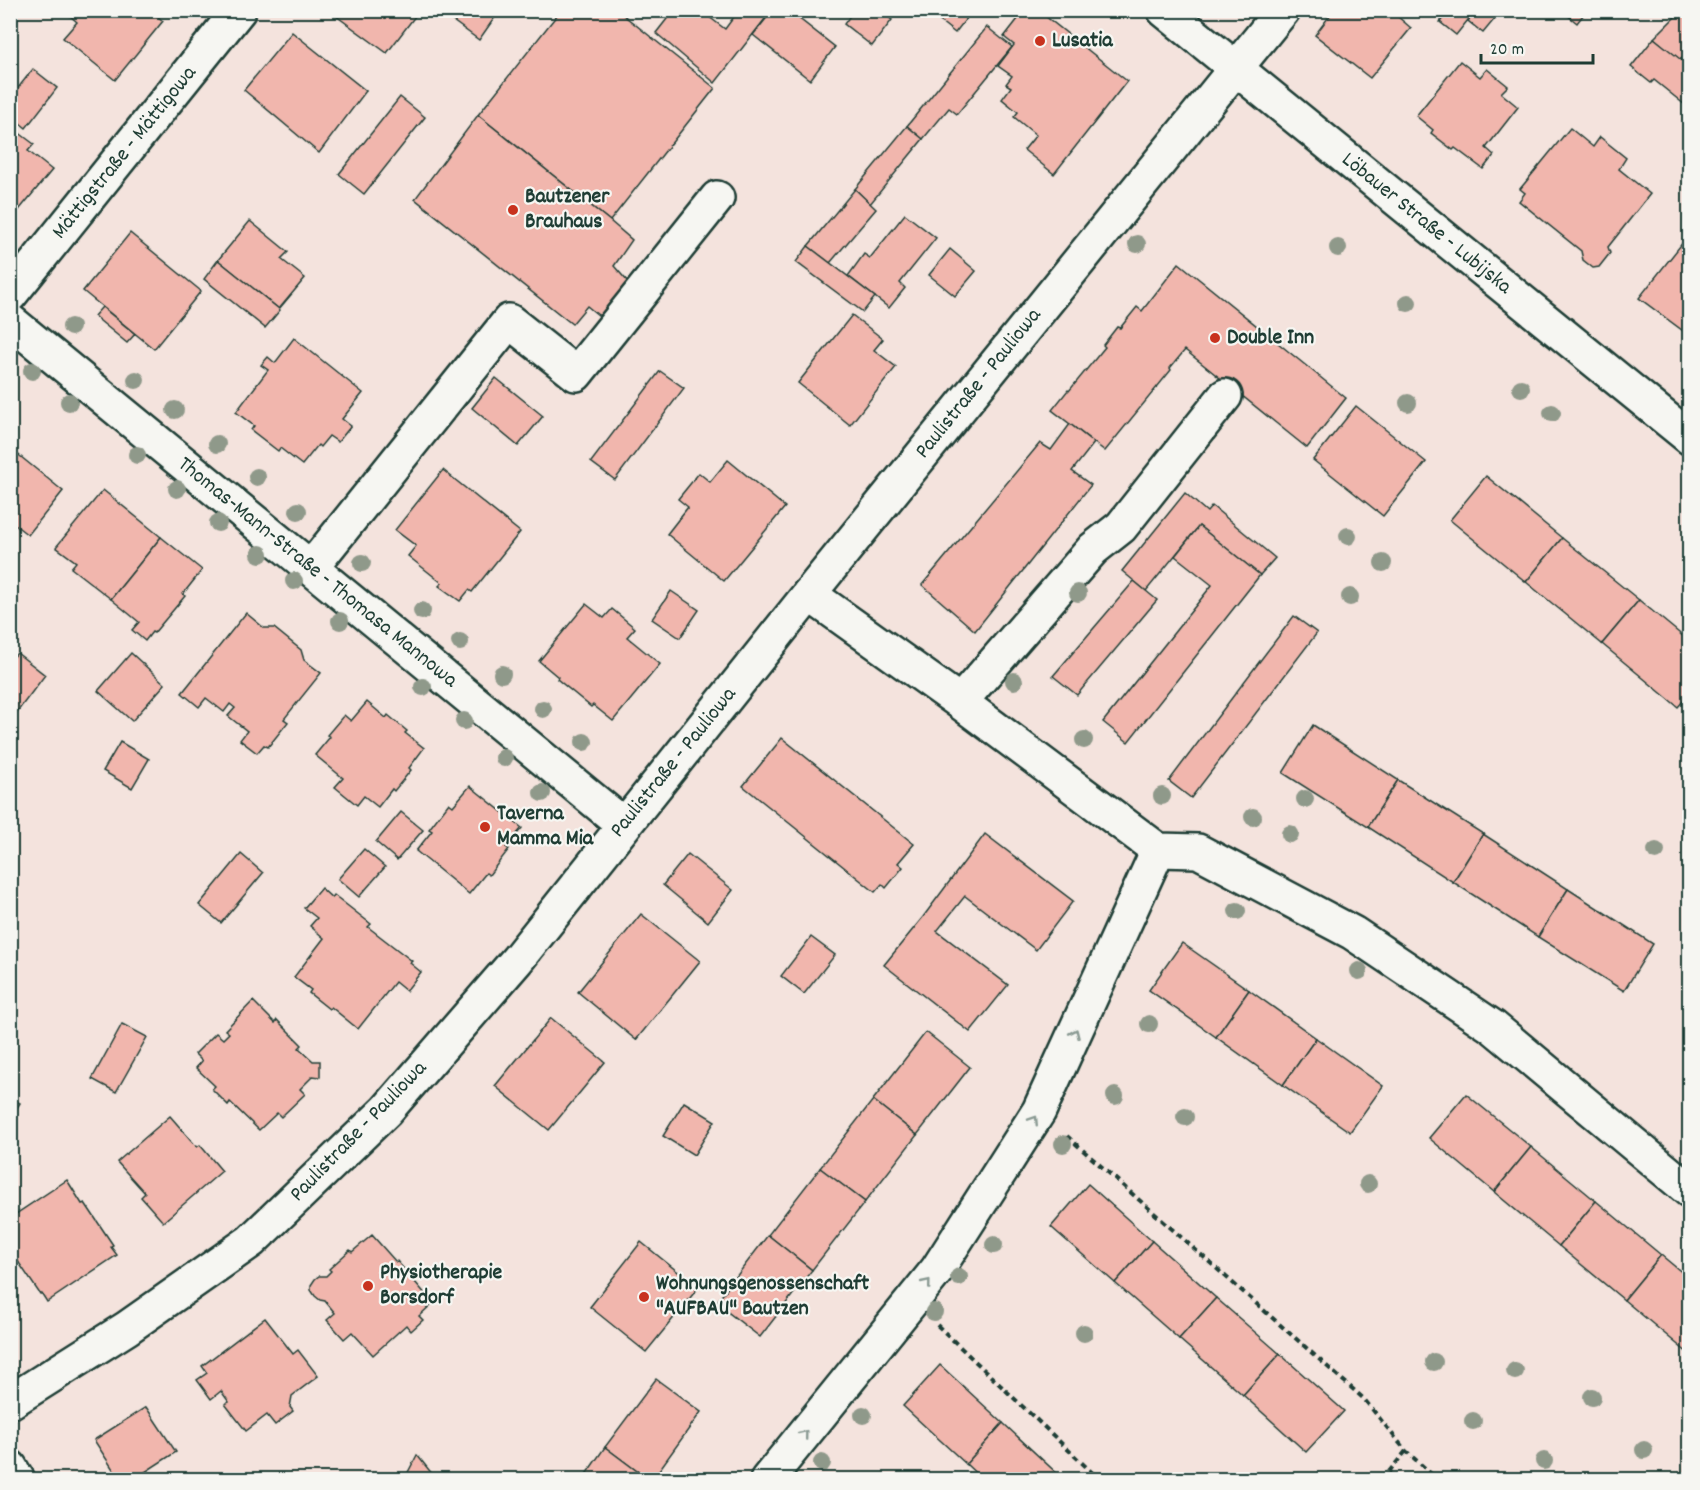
<svg xmlns="http://www.w3.org/2000/svg" width="1700" height="1490" font-family="Dekko,sans-serif">
  <style>
    .building { fill: #f1b6ad; stroke: #1f3d34; stroke-width: 1.5 }
    .lines { fill: none; stroke-linecap: round; stroke-linejoin: round }
    .minor-casing { stroke: #1f3d34; stroke-width: 38 }
    .major-casing { stroke: #1f3d34; stroke-width: 38 }
    .path { stroke: #1f3d34; stroke-width: 4; stroke-dasharray: 6 4.5; stroke-linecap: butt }
    .minor { stroke: #f6f6f2; stroke-width: 33 }
    .major { stroke: #f6f6f2; stroke-width: 33 }
    .tree { fill: #8f998a }
    .oneway { stroke: #8a9a93 }
    .poi-dot { fill: #c8321e; stroke: #f6f6f2; stroke-width: 2 }
    .labels { text-anchor: middle; dominant-baseline: central; stroke-width: 4.5; stroke-linejoin: round; paint-order: stroke }
    .poi-label { font-size: 22px; font-weight: bold; fill: #1f3d34; stroke: #f6f6f2; text-anchor: start }
    .street-label { font-size: 22px; fill: #1f3d34; stroke: #f6f6f2 }
  </style>
  <rect width="100%" height="100%" fill="#f4e3dd"/>
  <filter id="ink" filterUnits="userSpaceOnUse"><feTurbulence type="fractalNoise" baseFrequency=".0167" numOctaves="2"/><feDisplacementMap in="SourceGraphic" scale="12" xChannelSelector="R" yChannelSelector="G"/><feConvolveMatrix kernelMatrix="1 2 1 2 8 2 1 2 1" color-interpolation-filters="sRGB"/></filter>
  <g filter="url(#ink)">
    <g class="building">
      <path d="M70 10H150L163 21 115 80 63 38 77 22 68 14Z"/>
      <path d="M328 10H419V11L387 53Z"/>
      <path d="M438 10H500L479 40Z"/>
      <path d="M561 10H617L715 88 610 221 478 115Z"/>
      <path d="M674 10H700L725 29 739 10H772L715 83 656 33Z"/>
      <path d="M773 10H788L835 47 810 80 753 35Z"/>
      <path d="M854 10H879L892 20 872 46 844 24Z"/>
      <path d="M926 10H973L955 33Z"/>
      <path d="M1025 10H1034L1039 14 1040 12 1127 81 1054 174 1024 150 1036 135 1014 117 1018 112 1002 99 1011 87 1006 84 1012 76 998 66 1014 45 1004 37Z"/>
      <path d="M1334 10H1390L1411 28 1370 78 1315 35Z"/>
      <path d="M1449 10H1476L1456 35 1440 22Z"/>
      <path d="M1476 10H1502L1483 33 1468 21Z"/>
      <path d="M1561 10H1587L1577 23Z"/>
      <path d="M1682 10H1690V51L1680 60 1654 38Z"/>
      <path d="M987 27 1012 47 957 114 949 108 923 139 907 126Z"/>
      <path d="M292 32 366 91 319 153 244 90Z"/>
      <path d="M1654 38 1690 67V109L1654 80 1651 83 1631 67Z"/>
      <path d="M1460 61 1480 77 1487 69 1508 86 1501 93 1518 107 1486 148 1494 155 1483 169 1455 148 1453 150 1431 133 1433 130 1416 116Z"/>
      <path d="M33 69 57 88 26 128 10 115V98Z"/>
      <path d="M400 97 425 117 364 194 339 174Z"/>
      <path d="M478 115 610 221 632 240 614 266 628 282 621 302 609 314 598 315 587 306 572 324 415 199Z"/>
      <path d="M10 126 34 144 28 151 52 170 10 221Z"/>
      <path d="M907 126 923 139 870 204 855 189Z"/>
      <path d="M1570 128 1593 147 1600 137 1626 158 1619 169 1650 194 1608 247 1610 253 1599 267 1593 268 1583 260 1581 251 1519 201 1525 193 1520 189Z"/>
      <path d="M855 189 876 209 830 263 808 246Z"/>
      <path d="M905 214 936 238 900 283 905 288 889 308 848 276 864 254 870 258Z"/>
      <path d="M250 221 288 252 281 259 305 278 279 309 218 260Z"/>
      <path d="M130 233 201 291 154 349 83 291Z"/>
      <path d="M1684 241 1690 246V336L1639 298Z"/>
      <path d="M808 246 875 297 863 312 796 262Z"/>
      <path d="M950 249 976 271 955 296 929 275Z"/>
      <path d="M218 260 279 309 280 310 265 328 204 279Z"/>
      <path d="M1179 263 1346 398 1307 448 1185 350 1170 368 1171 370 1105 451 1052 410 1068 390 1069 391 1105 347 1103 345 1117 327 1120 328 1137 307 1142 311Z"/>
      <path d="M102 307 135 334 127 343 94 316Z"/>
      <path d="M852 315 883 339 874 350 896 367 850 425 798 383Z"/>
      <path d="M294 338 363 393 342 419 351 426 338 442 329 436 320 447 318 445 302 465 280 448 278 451 251 430 254 426 236 412 268 370 261 365 268 357 275 363Z"/>
      <path d="M660 371 684 388 615 480 591 462Z"/>
      <path d="M496 378 543 416 518 446 472 408Z"/>
      <path d="M1356 406 1426 462 1383 516 1313 460Z"/>
      <path d="M1070 424 1094 443 1072 471 1091 485 975 631 922 585 1040 443 1051 450Z"/>
      <path d="M10 448 63 491 28 535 10 521Z"/>
      <path d="M728 460 785 507 724 581 667 534 688 507 678 499 699 473 710 482Z"/>
      <path d="M443 470 520 532 472 592 469 590 460 601 439 586 442 583 408 556 416 546 395 530Z"/>
      <path d="M1486 476 1562 538 1526 582 1450 520Z"/>
      <path d="M103 490 161 537 111 599 71 568 76 562 56 547Z"/>
      <path d="M1185 493 1207 512 1212 506 1275 558 1260 575 1199 526 1146 591 1122 571Z"/>
      <path d="M1199 526 1260 575 1128 742 1103 722 1212 585 1175 556Z"/>
      <path d="M161 537 202 570 183 594 185 596 154 633 152 632 145 641 132 630 139 622 111 599Z"/>
      <path d="M1562 538 1639 600 1602 644 1526 582Z"/>
      <path d="M1134 581 1157 600 1077 695 1053 676Z"/>
      <path d="M671 591 699 610 680 638 652 619Z"/>
      <path d="M1639 600 1690 642V693L1678 707 1602 644Z"/>
      <path d="M586 604 604 618 612 609 635 628 627 637 660 664 613 721 593 705 591 707 557 679 558 677 539 661Z"/>
      <path d="M246 613 264 628H274L301 650 304 660 321 673 284 719 288 722 268 747 264 745 257 753 240 740 247 731 228 716 235 708 230 704 224 712 206 698 199 707 182 693Z"/>
      <path d="M1294 616 1317 633 1191 798 1169 781Z"/>
      <path d="M17 653 45 675 11 720 10 661Z"/>
      <path d="M131 653 165 684 132 721 98 691Z"/>
      <path d="M367 702 386 718 388 715 407 731 405 733 424 748 409 768 411 770 394 791 392 789 378 807 364 796 357 805 335 787 343 778 315 755 330 737 327 735 344 715 351 721Z"/>
      <path d="M1313 725 1398 780 1368 827 1283 773Z"/>
      <path d="M782 738 914 844 898 863 903 867 886 888 882 884 875 892 743 786Z"/>
      <path d="M120 742 149 759 132 788 103 771Z"/>
      <path d="M1398 780 1483 834 1453 882 1368 827Z"/>
      <path d="M470 786 522 828 506 847 509 849 489 875 486 873 469 894 416 851 432 831 429 829 449 803 453 806Z"/>
      <path d="M401 812 423 830 397 860 376 842Z"/>
      <path d="M985 834 1073 901 1036 950 965 896 937 931 1008 985 970 1032 884 965 923 917Z"/>
      <path d="M1483 834 1568 889 1538 937 1453 882Z"/>
      <path d="M364 849 385 867 359 897 338 879Z"/>
      <path d="M241 854 263 873 221 923 199 905Z"/>
      <path d="M688 854 733 890 708 922 663 885Z"/>
      <path d="M321 888 332 898 334 895 371 924 368 927 412 961 410 963 421 972 406 991 395 982 358 1029 331 1007 329 1009 309 993 311 990 294 977 324 938 310 926 317 918 304 908Z"/>
      <path d="M1568 889 1653 944 1624 991 1538 937Z"/>
      <path d="M641 914 700 961 636 1040 578 992Z"/>
      <path d="M811 937 835 955 804 994 781 976Z"/>
      <path d="M1182 943 1249 990 1216 1037 1149 990Z"/>
      <path d="M1249 990 1316 1038 1283 1085 1216 1037Z"/>
      <path d="M253 1001 275 1023 277 1020 302 1045 299 1048 313 1061H320V1077L313 1076 300 1089 305 1094 281 1117 277 1113 259 1130 230 1102 228 1105 212 1089 215 1086 196 1068 202 1061 195 1054 216 1033 223 1039 229 1033 225 1030Z"/>
      <path d="M551 1018 605 1062 549 1130 495 1086Z"/>
      <path d="M122 1024 147 1037 116 1092 92 1079Z"/>
      <path d="M926 1032 970 1067 917 1135 873 1100Z"/>
      <path d="M1316 1038 1383 1086 1350 1132 1283 1085Z"/>
      <path d="M1466 1094 1531 1147 1494 1192 1429 1138Z"/>
      <path d="M10 1098 20 1103 10 1119Z"/>
      <path d="M873 1100 917 1135 865 1202 820 1168Z"/>
      <path d="M684 1102 715 1121 694 1155 663 1136Z"/>
      <path d="M170 1116 197 1147 200 1145 222 1171 163 1222 141 1197 145 1193 117 1162Z"/>
      <path d="M1531 1147 1596 1201 1559 1246 1494 1192Z"/>
      <path d="M820 1168 865 1202 812 1270 768 1235Z"/>
      <path d="M67 1180 82 1204 85 1203 113 1245 111 1247 117 1255 47 1302 42 1294H40L11 1251 13 1250 10 1246V1218Z"/>
      <path d="M1088 1184 1152 1241 1115 1283 1051 1227Z"/>
      <path d="M1596 1201 1661 1255 1624 1300 1559 1246Z"/>
      <path d="M372 1235 396 1262 397 1261 433 1303 419 1316 423 1320 411 1331 406 1325 373 1355 352 1332 344 1339 327 1320 335 1313 325 1301 320 1300 315 1296 311 1290V1285L315 1279 319 1276H326L331 1271 329 1269 350 1250 352 1252Z"/>
      <path d="M768 1235 812 1270 760 1337 716 1303Z"/>
      <path d="M1152 1241 1216 1298 1179 1339 1115 1283Z"/>
      <path d="M641 1242 698 1288 646 1352 590 1307Z"/>
      <path d="M1661 1255 1690 1279 1689 1354 1624 1300Z"/>
      <path d="M1216 1298 1280 1354 1243 1395 1179 1339Z"/>
      <path d="M265 1318 293 1354 298 1350 318 1376 292 1396 290 1407 293 1411 275 1425 267 1415 246 1431 225 1404 229 1402 221 1391 211 1399 197 1380 207 1373 202 1366Z"/>
      <path d="M1280 1354 1344 1411 1306 1452 1243 1395Z"/>
      <path d="M940 1365 1003 1423 966 1464 903 1406Z"/>
      <path d="M656 1379 701 1412 652 1480H649L605 1447Z"/>
      <path d="M146 1407 176 1452 145 1472 150 1480H120L94 1440Z"/>
      <path d="M1003 1423 1064 1480H983L966 1464Z"/>
      <path d="M605 1447 649 1480H582Z"/>
      <path d="M417 1455 437 1480H404Z"/>
    </g>
    <g class="lines">
      <g class="minor-casing">
        <g id="minor">
          <path d="M10 295 239 10"/>
          <path d="M10 321 624 825"/>
          <path d="M311 568 509 321 576 374 717 198"/>
          <path d="M809 594 960 702 1158 850 1198 851 1353 933 1493 1027 1690 1191"/>
          <path d="M960 702 1093 549 1121 527 1225 396"/>
          <path d="M10 1402 127 1328 251 1241 386 1111 517 960 809 594 1283 10"/>
          <path d="M10 1467 18 1480"/>
          <path d="M767 1480 937 1270 1039 1111 1158 850"/>
        </g>
      </g>
      <g class="major-casing">
        <path id="major" d="M1164 10 1690 438"/>
      </g>
      <g class="path">
        <path d="M1067 1136 1364 1399 1406 1451 1438 1480"/>
        <path d="M937 1325 1100 1480"/>
        <path d="M1382 1480 1406 1451"/>
      </g>
      <use href="#minor" class="minor"/>
      <use href="#major" class="major"/>
    </g>
    <g class="tree">
      <circle cx="1137" cy="244" r="9"/>
      <circle cx="1338" cy="248" r="9"/>
      <circle cx="1408" cy="303" r="9"/>
      <circle cx="71" cy="327" r="9"/>
      <circle cx="32" cy="371" r="9"/>
      <circle cx="136" cy="380" r="9"/>
      <circle cx="1521" cy="388" r="9"/>
      <circle cx="69" cy="402" r="9"/>
      <circle cx="1408" cy="403" r="9"/>
      <circle cx="175" cy="410" r="9"/>
      <circle cx="1552" cy="413" r="9"/>
      <circle cx="217" cy="444" r="9"/>
      <circle cx="137" cy="455" r="9"/>
      <circle cx="257" cy="477" r="9"/>
      <circle cx="177" cy="489" r="9"/>
      <circle cx="298" cy="511" r="9"/>
      <circle cx="218" cy="523" r="9"/>
      <circle cx="1348" cy="536" r="9"/>
      <circle cx="260" cy="554" r="9"/>
      <circle cx="362" cy="563" r="9"/>
      <circle cx="1383" cy="563" r="9"/>
      <circle cx="294" cy="581" r="9"/>
      <circle cx="1078" cy="593" r="9"/>
      <circle cx="1350" cy="597" r="9"/>
      <circle cx="422" cy="611" r="9"/>
      <circle cx="340" cy="621" r="9"/>
      <circle cx="460" cy="642" r="9"/>
      <circle cx="502" cy="674" r="9"/>
      <circle cx="1014" cy="681" r="9"/>
      <circle cx="423" cy="687" r="9"/>
      <circle cx="543" cy="709" r="9"/>
      <circle cx="464" cy="721" r="9"/>
      <circle cx="1084" cy="740" r="9"/>
      <circle cx="584" cy="742" r="9"/>
      <circle cx="504" cy="758" r="9"/>
      <circle cx="542" cy="793" r="9"/>
      <circle cx="1162" cy="796" r="9"/>
      <circle cx="1305" cy="799" r="9"/>
      <circle cx="1253" cy="817" r="9"/>
      <circle cx="1290" cy="834" r="9"/>
      <circle cx="1656" cy="851" r="9"/>
      <circle cx="1237" cy="911" r="9"/>
      <circle cx="1359" cy="971" r="9"/>
      <circle cx="1149" cy="1024" r="9"/>
      <circle cx="1115" cy="1096" r="9"/>
      <circle cx="1185" cy="1117" r="9"/>
      <circle cx="1063" cy="1144" r="9"/>
      <circle cx="1368" cy="1184" r="9"/>
      <circle cx="994" cy="1245" r="9"/>
      <circle cx="959" cy="1277" r="9"/>
      <circle cx="934" cy="1312" r="9"/>
      <circle cx="1084" cy="1333" r="9"/>
      <circle cx="1434" cy="1362" r="9"/>
      <circle cx="1515" cy="1371" r="9"/>
      <circle cx="1592" cy="1397" r="9"/>
      <circle cx="863" cy="1415" r="9"/>
      <circle cx="1473" cy="1421" r="9"/>
      <circle cx="1644" cy="1450" r="9"/>
      <circle cx="1544" cy="1461" r="9"/>
      <circle cx="822" cy="1463" r="9"/>
    </g>
    <defs><path id="oneway-chevron" d="M-2-3.5L2.5 0L-2 3.5" fill="none" stroke-width="1.6" stroke-linecap="round" stroke-linejoin="round" transform="scale(1.5)"/></defs>
    <g class="oneway">
      <use href="#oneway-chevron" transform="translate(1075 1033) rotate(-66)"/>
      <use href="#oneway-chevron" transform="translate(1034 1120) rotate(-57)"/>
      <use href="#oneway-chevron" transform="translate(927 1283) rotate(-51)"/>
      <use href="#oneway-chevron" transform="translate(804 1434) rotate(-51)"/>
    </g>
  </g>
  <g class="poi-dot">
    <circle cx="1040" cy="41" r="6"/>
    <circle cx="513" cy="210" r="6"/>
    <circle cx="1215" cy="338" r="6"/>
    <circle cx="485" cy="827" r="6"/>
    <circle cx="368" cy="1286" r="6"/>
    <circle cx="644" cy="1297" r="6"/>
  </g>
  <g class="labels">
    <g class="poi-label">
      <text x="1052" y="41">Lusatia</text>
      <text x="525" y="197">Bautzener<tspan x="525" dy="25">Brauhaus</tspan></text>
      <text x="1227" y="338">Double Inn</text>
      <text x="497" y="814">Taverna<tspan x="497" dy="25">Mamma Mia</tspan></text>
      <text x="380" y="1273">Physiotherapie<tspan x="380" dy="25">Borsdorf</tspan></text>
      <text x="656" y="1284">Wohnungsgenossenschaft<tspan x="656" dy="25">"AUFBAU" Bautzen</tspan></text>
    </g>
    <g class="street-label">
      <text transform="translate(125 153) rotate(-51)">Mättigstraße - Mättigowa</text>
      <text transform="translate(1426 224) rotate(39)">Löbauer Straße - Lubijska</text>
      <text transform="translate(979 384) rotate(-51)">Paulistraße - Pauliowa</text>
      <text transform="translate(317 573) rotate(39)">Thomas-Mann-Straße - Thomasa Mannowa</text>
      <text transform="translate(674 763) rotate(-51)">Paulistraße - Pauliowa</text>
      <text transform="translate(359 1132) rotate(-46)">Paulistraße - Pauliowa</text>
    </g>
  </g>
  <rect width="1700" height="1490" fill="none" stroke="#f6f6f2" stroke-width="36"/>
  <rect x="18" y="18" width="1664" height="1454" fill="none" stroke="#1f3d34" stroke-width="2" filter="url(#ink)"/>
  <path d="M1481 54v9h112v-9" fill="none" stroke="#1f3d34" stroke-width="3"/>
  <text x="1490" y="54" font-size="18" fill="#1f3d34" stroke="#f6f6f2" stroke-width="4.5" paint-order="stroke">20 m</text>
</svg>
